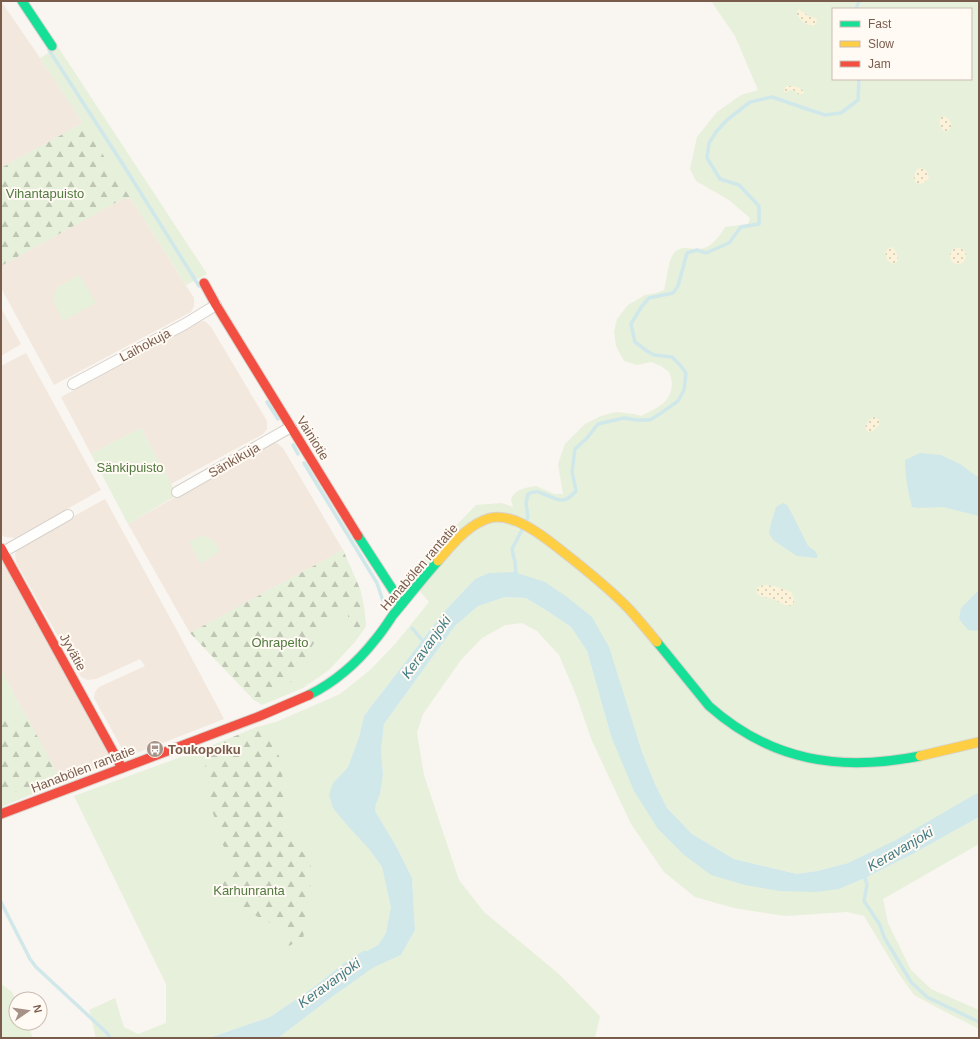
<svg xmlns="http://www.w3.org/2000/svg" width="980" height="1039" font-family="Helvetica,sans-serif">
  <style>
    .residential { fill: #f2e8de }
    .green { fill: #e7f0db; fill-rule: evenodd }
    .forest { fill: url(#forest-firs) }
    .sand { fill: url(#sand-dots) }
    .water { fill: #d0e8ea }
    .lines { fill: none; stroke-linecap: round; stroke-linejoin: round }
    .stream { stroke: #d0e8ea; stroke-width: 3.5 }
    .street-casing { stroke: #d7d1cb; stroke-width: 12 }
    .fast-casing { stroke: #d9d2cb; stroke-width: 11 }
    .slow-casing { stroke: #d9d2cb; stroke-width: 11 }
    .jam-casing { stroke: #d9d2cb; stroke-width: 11 }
    .street { stroke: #fefefd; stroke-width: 10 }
    .fast { stroke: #16e098; stroke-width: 9 }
    .slow { stroke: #ffcf43; stroke-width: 9 }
    .jam { stroke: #f24e42; stroke-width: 9 }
    .labels { text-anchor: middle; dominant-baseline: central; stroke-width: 4; stroke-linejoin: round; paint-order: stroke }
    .park-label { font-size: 13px; fill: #537a41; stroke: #fffaf3 }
    .street-label { font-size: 13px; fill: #7a5c4d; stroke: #fffaf3 }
    .poi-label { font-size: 13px; font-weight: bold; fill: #7a5c4d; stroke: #fffaf3; text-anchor: start }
    .water-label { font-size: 14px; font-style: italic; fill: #437c86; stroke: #fffaf3 }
  </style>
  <defs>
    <pattern id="forest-firs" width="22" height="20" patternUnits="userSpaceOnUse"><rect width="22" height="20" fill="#e7f0db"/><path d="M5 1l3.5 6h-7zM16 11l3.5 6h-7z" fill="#c0c6b4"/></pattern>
    <pattern id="sand-dots" width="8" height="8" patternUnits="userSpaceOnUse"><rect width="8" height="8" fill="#fbf2d9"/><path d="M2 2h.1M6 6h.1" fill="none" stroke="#d0c7b2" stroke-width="1.8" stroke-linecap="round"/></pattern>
  </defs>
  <rect width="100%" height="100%" fill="#f9f5f0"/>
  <g class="residential">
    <path d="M1 1 40 58 83 123 1 168Z"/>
    <path d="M124 198 131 199 194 298V306L191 312 54 385 1 288V266Z"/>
    <path d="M1 308 21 344 1 356Z"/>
    <path d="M205 321 211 327 267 421V429L263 434 171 484 141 428 91 454 61 397 198 322Z"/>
    <path d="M26 353 101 490 15 538 5 537 1 534V366Z"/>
    <path d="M277 443 283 448 343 550 190 633 128 524 268 444Z"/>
    <path d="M105 499 181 638 224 719 129 756 124 752 94 698 95 692 99 687 145 666 140 659 96 679 87 680 81 677 16 562 15 555 16 550 20 546Z"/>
    <path d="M1 557 110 755V763L62 782 1 670Z"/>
  </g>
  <g class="green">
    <path d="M711 1H979V792L896 841 848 863 817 871 797 874 734 859 692 834 667 808 655 784 642 752 634 728 592 617 475 579 443 613 380 695 372 705 364 716 359 737 348 767 333 783 369 849 382 867 392 907 386 933 378 945 367 951H363L344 963 314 987 270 1017 209 1038H96L89 1010 115 998 124 1027 138 1034 166 1023V984L74 796 203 749 257 727 276 722 340 694 370 670 396 643 429 602 407 576 476 505 502 503 513 507 511 499C517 488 525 488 536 486L554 494H563L558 464 565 444 585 424 601 416 616 412 634 414 641 416C656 408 671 404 672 384 672 380 670 375 669 372L661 366 651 362 637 365 624 361 616 346 614 332 617 319 628 305 645 295 656 293 664 290C667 280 668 257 676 251 684 245 691 250 700 249 712 247 719 237 725 227L748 224 750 218 729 200 696 181 690 169 697 137 717 112 741 95 758 90 735 36ZM833 9H971V79H833Z"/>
    <path d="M58 47 207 274 186 285 131 199 124 198 1 266V168L83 123 40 58Z"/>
    <path d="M80 275 96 303 63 321 53 300 57 287Z"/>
    <path d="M141 428 177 495 128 524 91 454Z"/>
    <path d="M203 535 213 540 220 551 201 564 189 542Z"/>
    <path d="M343 550 360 589 364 607 366 626 354 643 329 670 303 688 262 705 254 700 190 633Z"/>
    <path d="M505 597 526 598 549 612 571 627 587 651 611 736 684 855 839 889 865 878 911 855 979 817V844L883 899 888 923 911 970 931 989 979 1010V1029L936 1007 914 995 899 974 864 916 847 912 785 916 734 908 695 897 664 872 631 824 592 741 576 695 559 655 537 631 522 623 505 625 482 638 461 660 423 714 417 733 424 775 459 880 484 912 559 974 600 1016 595 1038H278L336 994 374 966 401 955 415 930 412 878 396 846 375 811 376 804 380 794 383 775 381 750 384 724 455 626 478 606Z"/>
    <path d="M1 670 62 782 1 807Z"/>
    <path d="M1 984 12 992 16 1000V1023H26L33 1038H1Z"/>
  </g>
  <g class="forest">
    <path d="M83 123 131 199 124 198 1 266V168Z"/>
    <path d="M343 550 360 589 364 607 366 626 354 643 348 633V608L339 604 335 612 308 652 305 664 293 681 254 700 190 633Z"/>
    <path d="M1 715 28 719 62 782 1 795Z"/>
    <path d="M257 727 272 740 282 763 284 831 297 850 310 854 311 879 307 919 303 938 289 946 280 930 269 922 243 910 237 899 229 894 209 884 226 875 235 871 236 862 222 844 211 806 203 749Z"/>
  </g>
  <g class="sand">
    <path d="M799 9 802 11 808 16 816 18 817 21 816 24 813 26C805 24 801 21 797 15V11Z"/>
    <path d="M788 86C794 86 801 87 804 92L803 94H798L795 91 791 90 786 92H784V90L785 87Z"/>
    <path d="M944 116C951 119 955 129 945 132 940 128 938 123 941 117Z"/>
    <path d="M921 168C926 169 928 172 929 177 926 183 922 185 916 183 913 178 914 174 917 169Z"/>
    <path d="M892 247C896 251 899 256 897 262L894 264 888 261C885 256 885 252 888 248Z"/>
    <circle cx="958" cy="256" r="8"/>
    <path d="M873 417 877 418 880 421 879 425 873 431 868 432 865 428C867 423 868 420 873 417Z"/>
    <path d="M765 585 774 586 791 592 794 598V603L790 606C783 605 779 602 773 599 767 597 763 598 757 594L756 589 760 586Z"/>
  </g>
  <g class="water">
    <path d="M920 453 941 455 960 464 979 478V516L943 507 919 508 912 507C908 491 905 476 905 460Z"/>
    <path d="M783 503 787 505 790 510 808 546 815 551 818 556 816 558 797 556 773 540 769 533 771 523 776 507Z"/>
    <path d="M514 572 545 582 567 597 592 617 609 647 642 752 655 784 667 808 692 834 734 859 797 874 817 871 848 863 896 840 979 792V817L911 855 865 878 839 889 816 892 780 891 745 885 711 875 684 855 658 829 634 791 611 736 587 651 571 627 549 612 526 598 505 597 478 606 455 626 384 724 381 750 383 775 380 794 376 804 375 811 396 846 412 878 415 930 401 955 374 967 336 994 278 1038H209L270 1017 314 987 344 963 363 951H367L378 945 386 933 391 907 382 867 369 849 347 825 333 808 329 795 333 783 348 767 359 737 364 716 372 705 380 695 443 613 475 579 489 573Z"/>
    <path d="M979 590V631L968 630 959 619 961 608Z"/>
  </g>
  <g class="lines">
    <g class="stream">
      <path d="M856 9 859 1"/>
      <path d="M49 50 122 163 199 286"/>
      <path d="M267 402 278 419"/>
      <path d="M293 445 298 454"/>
      <path d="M304 463 377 583 383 601"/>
      <path d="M526 522 528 517 526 503 528 494C530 493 532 492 535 492 536 491 539 492 541 493 557 498 562 507 576 491L572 472 575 449 587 438 598 424 624 418 637 420H650L661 413 678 401 684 390 686 373 680 365 672 357 654 355 647 351 635 342 631 324 642 306 649 298 673 293 678 286 687 253 697 250 706 253 729 243 741 227 759 224V206L739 185 720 179 707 158 709 143 716 132 727 120 750 102 772 97 804 108 825 115 841 113 858 100 859 79"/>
      <path d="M516 576 515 562 512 549 523 528"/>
      <path d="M412 628 422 640 426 643"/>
      <path d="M864 874 867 885 864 901 880 925 884 937 911 982 927 997 979 1022"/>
      <path d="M1 902 30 959 36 967 107 1033 110 1038"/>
    </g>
    <g class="street-casing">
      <g id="street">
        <path d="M73 384 185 324 216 305"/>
        <path d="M177 492 291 427"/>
        <path d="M3 552 68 515"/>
      </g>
    </g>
    <g class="fast-casing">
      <g id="fast">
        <path d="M22 1 52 46"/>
        <path d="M358 536 402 604"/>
        <path d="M657 642 709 706C771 761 840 772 920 756"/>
        <path d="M309 695C335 682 357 663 375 640 382 632 387 624 393 615 408 597 423 578 438 561"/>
      </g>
    </g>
    <g class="slow-casing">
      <g id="slow">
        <path d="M438 561C452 545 468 524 490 518 498 516 508 518 516 521 533 528 548 540 562 551 585 569 609 588 629 609 639 620 648 631 657 642"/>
        <path d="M920 756 979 742"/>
      </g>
    </g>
    <g class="jam-casing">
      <g id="jam">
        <path d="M204 283 216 305 358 536"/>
        <path d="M1 548 122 768"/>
        <path d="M1 814 260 716 309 695"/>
      </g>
    </g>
    <use href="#street" class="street"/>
    <use href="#fast" class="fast"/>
    <use href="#slow" class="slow"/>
    <use href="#jam" class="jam"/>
  </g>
  <defs>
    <g id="bus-disc" transform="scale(0.9)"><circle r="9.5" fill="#a69286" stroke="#fffaf3"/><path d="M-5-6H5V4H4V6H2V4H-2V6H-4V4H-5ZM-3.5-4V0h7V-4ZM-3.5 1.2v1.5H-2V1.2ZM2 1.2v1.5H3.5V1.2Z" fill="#fff"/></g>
  </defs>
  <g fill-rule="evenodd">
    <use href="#bus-disc" x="155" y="749"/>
  </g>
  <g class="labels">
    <g class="park-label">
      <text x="45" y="193">Vihantapuisto</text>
      <text x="130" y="467">Sänkipuisto</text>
      <text x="280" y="642">Ohrapelto</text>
      <text x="249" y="890">Karhunranta</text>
    </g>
    <g class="street-label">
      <text transform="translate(145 345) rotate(-28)">Laihokuja</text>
      <text transform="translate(313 438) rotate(58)">Vainiotie</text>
      <text transform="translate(234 460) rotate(-30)">Sänkikuja</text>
      <text transform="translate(419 567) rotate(-49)">Hanabölen rantatie</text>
      <text transform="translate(73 652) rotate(61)">Jyvätie</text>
      <text transform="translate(83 769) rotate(-21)">Hanabölen rantatie</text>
    </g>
    <g class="poi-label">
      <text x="168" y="749">Toukopolku</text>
    </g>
    <g class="water-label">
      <text transform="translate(426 647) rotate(-54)">Keravanjoki</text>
      <text transform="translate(900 849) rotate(-30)">Keravanjoki</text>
      <text transform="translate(329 983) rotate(-36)">Keravanjoki</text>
    </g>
  </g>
  <rect width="980" height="1039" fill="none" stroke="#7a5c4d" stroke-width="4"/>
  <rect x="832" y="8" width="140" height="72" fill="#fffaf3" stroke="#cabbb1"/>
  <rect x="840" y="21" width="20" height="6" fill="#16e098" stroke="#cabbb1"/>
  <text x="868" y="28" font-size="12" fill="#7a5c4d">Fast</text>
  <rect x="840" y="41" width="20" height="6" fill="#ffcf43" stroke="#cabbb1"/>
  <text x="868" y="48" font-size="12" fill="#7a5c4d">Slow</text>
  <rect x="840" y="61" width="20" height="6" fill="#f24e42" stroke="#cabbb1"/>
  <text x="868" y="68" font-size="12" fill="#7a5c4d">Jam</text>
  <g transform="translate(28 1011) rotate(77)"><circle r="19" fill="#fffaf3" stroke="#cabbb1"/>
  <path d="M0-3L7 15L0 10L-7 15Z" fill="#a69286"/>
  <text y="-6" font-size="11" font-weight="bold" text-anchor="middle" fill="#7a5c4d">N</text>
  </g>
</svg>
